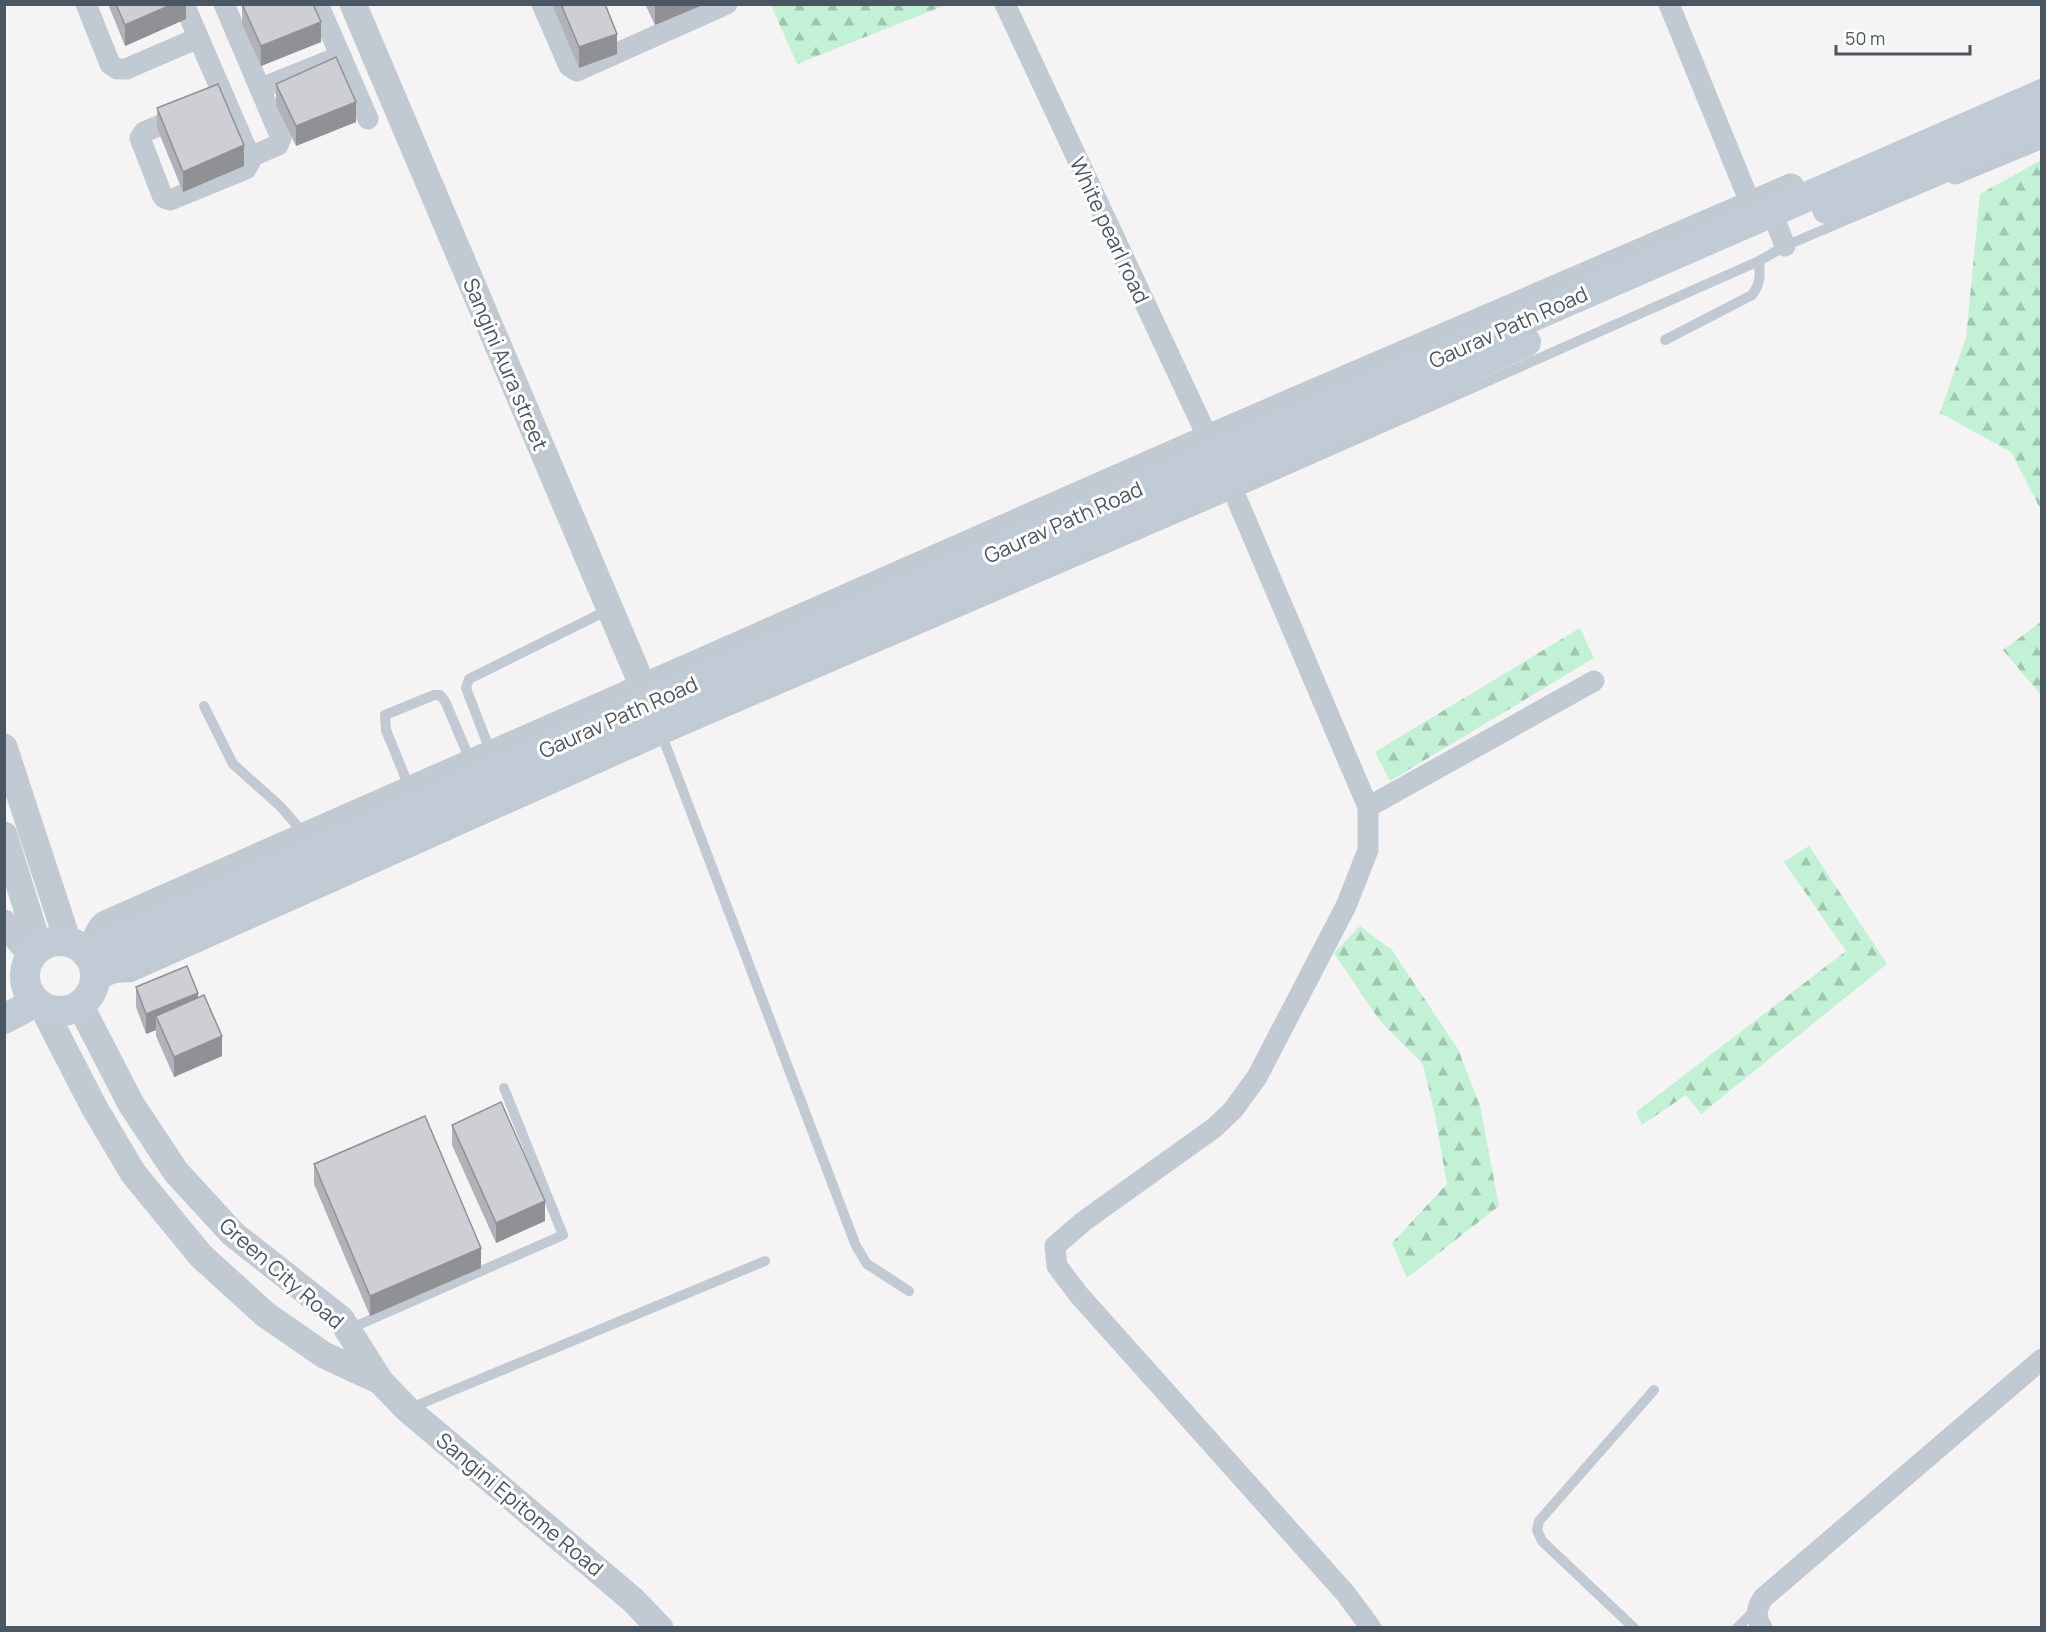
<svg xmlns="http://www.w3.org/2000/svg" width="2046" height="1632" font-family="Manrope,sans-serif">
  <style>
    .forest { fill: url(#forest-firs) }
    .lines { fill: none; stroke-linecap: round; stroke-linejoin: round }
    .service { stroke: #c1cad2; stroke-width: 10 }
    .minor { stroke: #c1cad2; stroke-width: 21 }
    .tertiary { stroke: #c1cad2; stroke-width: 27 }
    .secondary { stroke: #c1cbd6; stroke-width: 30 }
    .wall { fill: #b0b2b7 }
    .shaded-wall { fill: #909195 }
    .building { fill: #cdcfd5; stroke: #909195; stroke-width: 1.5 }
    .labels { text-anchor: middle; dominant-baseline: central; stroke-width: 6; stroke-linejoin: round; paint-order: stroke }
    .street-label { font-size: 21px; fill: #4a5661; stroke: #fff }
  </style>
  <defs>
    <pattern id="forest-firs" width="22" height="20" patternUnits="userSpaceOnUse" patternTransform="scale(1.5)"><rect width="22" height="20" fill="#c3f1d5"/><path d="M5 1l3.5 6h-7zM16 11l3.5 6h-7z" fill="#a0c6b0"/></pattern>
  </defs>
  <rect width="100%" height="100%" fill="#f5f3f3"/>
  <g class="forest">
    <path d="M771 5H946L797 64Z"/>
    <path d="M2041 160V510L2011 452 1940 413 1966 338 1980 194Z"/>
    <path d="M2041 622V695L2003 650Z"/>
    <path d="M1580 628 1594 658 1390 781 1375 752Z"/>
    <path d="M1809 846 1887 964 1701 1114 1686 1095 1642 1125 1636 1112 1846 951 1784 862Z"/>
    <path d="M1360 926 1392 950 1458 1049 1480 1106 1499 1206 1407 1278 1392 1243 1447 1184 1435 1115 1423 1064 1380 1021 1334 953Z"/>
  </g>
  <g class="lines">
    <g class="service">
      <path d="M1665 340 1752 295C1761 283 1760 275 1759 261"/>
      <path d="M204 706 233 764 281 807 305 835"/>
      <path d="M661 733 856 1246 867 1264 909 1291"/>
      <path d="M491 753 466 688 469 679 610 609"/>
      <path d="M410 789 386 730 385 715 434 695H440L445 701 471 762"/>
      <path d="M115 978 132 977 664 739 1235 493 1759 261 1785 246 1955 174"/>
      <path d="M347 1330 563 1235 504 1088"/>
      <path d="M408 1409 765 1261"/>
      <path d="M1634 1628 1542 1541 1537 1530 1539 1521 1654 1390"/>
      <path d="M1737 1628 1756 1609"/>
    </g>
    <g class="minor">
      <path d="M86 4 110 64 117 69H126L198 38"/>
      <path d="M224 4 281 138 278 145 250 157"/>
      <path d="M318 4 368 119"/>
      <path d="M542 4 569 66 577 71 727 4"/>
      <path d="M1005 4 1216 455 1227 476 1368 807V850L1346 906 1257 1077 1233 1110 1214 1128 1084 1221 1055 1246 1057 1266 1079 1295 1346 1594 1371 1628"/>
      <path d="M1669 4 1751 205 1772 212 1785 246"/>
      <path d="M261 88 341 56"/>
      <path d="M182 116 144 132 140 138 162 195 164 198 170 200 246 169 250 162V157L184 4"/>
      <path d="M1955 174 2042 138"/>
      <path d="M1368 807 1594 681"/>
      <path d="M1762 1628C1755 1617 1756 1609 1763 1598L2042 1359"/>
    </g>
    <g class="tertiary">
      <path d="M353 4 649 701"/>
      <path d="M4 747 68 942"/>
      <path d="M4 835 39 948"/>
      <path d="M4 923 32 955"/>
      <path d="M97 949C95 938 97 932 105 924L1208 438 1791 187"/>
      <path d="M80 1005 131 1104 176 1172 233 1234 341 1319 380 1381 407 1409 633 1600 660 1628"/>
      <path d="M43 1008 94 1107 133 1173 201 1256 266 1315 324 1355 380 1381"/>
    </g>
    <g class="secondary">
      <path d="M1827 209 2042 122"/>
      <circle cx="60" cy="976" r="35"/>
      <path d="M87 954 170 918 649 703 2042 94"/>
      <path d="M95 976 658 724 1227 476 1526 342"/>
      <path d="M4 1019 36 1002"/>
    </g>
  </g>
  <g class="wall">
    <path d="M108 4H186V19L125 46Z"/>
    <path d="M242 4 321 42 261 66 242 24Z"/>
    <path d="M552 4H605L617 54 579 68Z"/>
    <path d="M645 4H705L655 25Z"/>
    <path d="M276 84 356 122 296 146 276 105Z"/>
    <path d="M157 108 244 166 183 192 157 128Z"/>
    <path d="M136 987 198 997 222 1056 174 1077 156 1036V1030L146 1034 136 1007Z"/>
    <path d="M452 1125 545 1221 496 1243 452 1145Z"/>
    <path d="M314 1164 481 1268 370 1316 314 1184Z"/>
  </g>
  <g class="shaded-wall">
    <path d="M173 4H186V19L125 46V25Z"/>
    <path d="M655 4H705L655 25Z"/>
    <path d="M321 22V42L261 66V46Z"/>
    <path d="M617 34V54L579 68V47Z"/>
    <path d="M356 102V122L296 146V126Z"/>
    <path d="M244 145V166L183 192V172Z"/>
    <path d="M198 993V1013L156 1016V1030L146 1034V1014Z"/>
    <path d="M222 1036V1056L174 1077V1057Z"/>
    <path d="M545 1201V1221L496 1243V1223Z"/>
    <path d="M481 1248V1268L370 1316V1296Z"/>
  </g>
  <g class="building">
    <path d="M116 4H173L125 25Z"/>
    <path d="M242 4H313L321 22 261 46Z"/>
    <path d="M561 4H605L617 34 579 47Z"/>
    <path d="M336 57 356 102 296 126 276 84Z"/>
    <path d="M218 84 244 145 183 172 157 108Z"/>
    <path d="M187 966 198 993 146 1014 136 987Z"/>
    <path d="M204 995 222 1036 174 1057 156 1016Z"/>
    <path d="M501 1102 545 1201 496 1223 452 1125Z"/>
    <path d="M425 1116 481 1248 370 1296 314 1164Z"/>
  </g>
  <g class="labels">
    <g class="street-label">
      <text transform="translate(1110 230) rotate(65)">White pearl road</text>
      <text transform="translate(1508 327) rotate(-24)">Gaurav Path Road</text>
      <text transform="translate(506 364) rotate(67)">Sangini Aura street</text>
      <text transform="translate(1063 522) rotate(-24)">Gaurav Path Road</text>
      <text transform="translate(618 717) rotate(-24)">Gaurav Path Road</text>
      <text transform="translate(282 1273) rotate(41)">Green City Road</text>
      <text transform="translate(520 1504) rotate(40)">Sangini Epitome Road</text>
    </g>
  </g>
  <rect width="2046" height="1632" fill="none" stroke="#4a5661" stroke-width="12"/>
  <path d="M1836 45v9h134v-9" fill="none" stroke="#4a5661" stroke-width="3"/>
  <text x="1845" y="45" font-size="18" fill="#4a5661" stroke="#ffffff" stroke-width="4.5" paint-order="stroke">50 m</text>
</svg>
